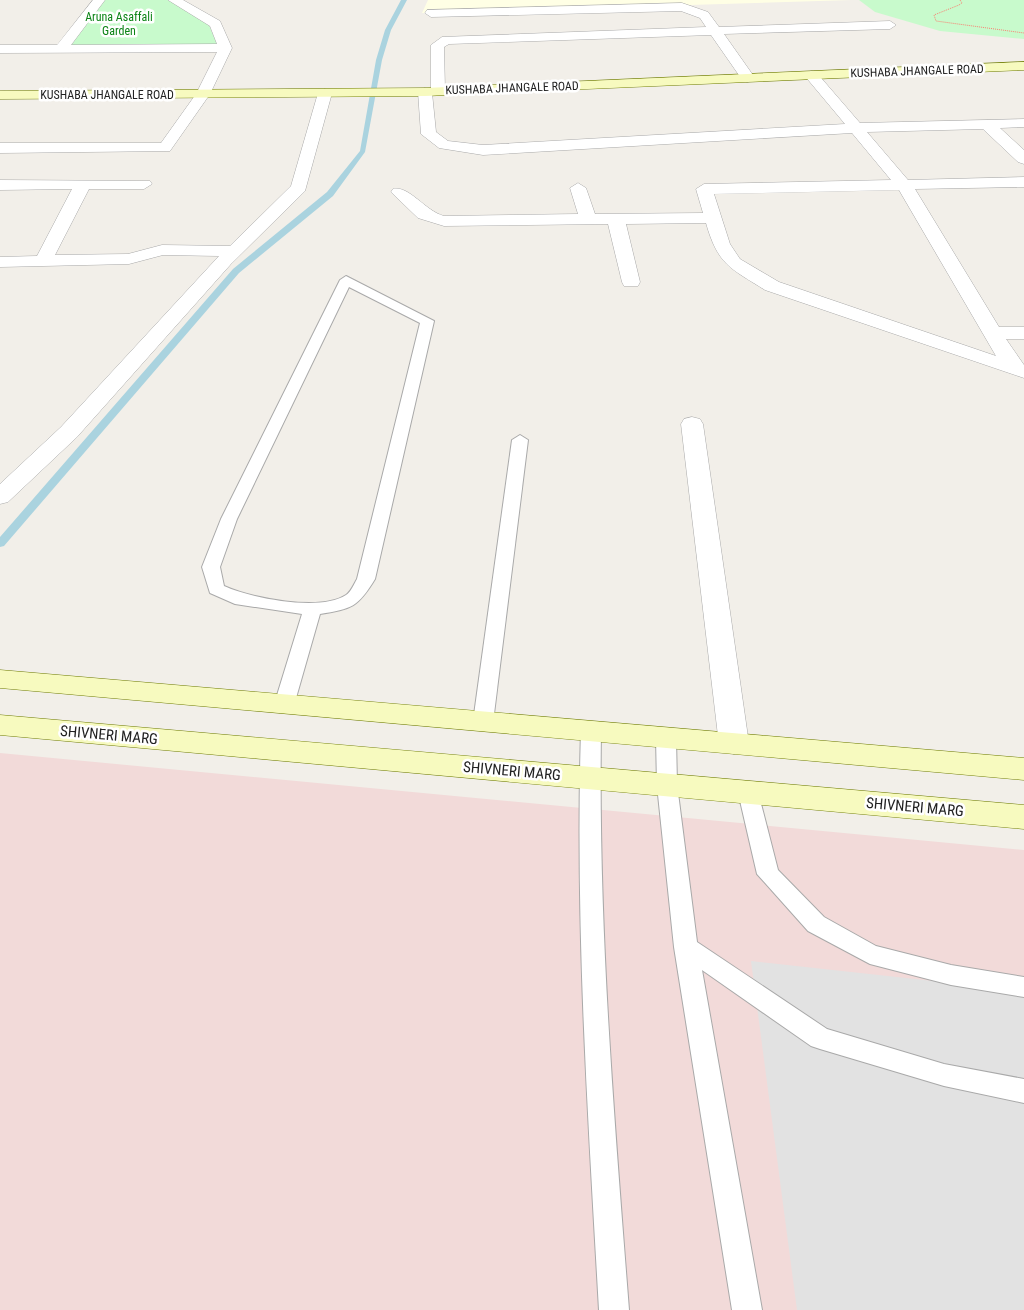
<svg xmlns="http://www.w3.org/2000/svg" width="1024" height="1310" font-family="'Roboto Condensed',sans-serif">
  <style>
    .commercial { fill: #f2dad9 }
    .education { fill: #ffffe5 }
    .park { fill: #c8facc }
    .parking { fill: #e2e2e2 }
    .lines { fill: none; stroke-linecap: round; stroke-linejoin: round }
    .stream { fill: #aad3df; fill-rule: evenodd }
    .lane-casing { stroke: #a9a9a9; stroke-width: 2 }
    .street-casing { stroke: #a9a9a9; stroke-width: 1 }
    .secondary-casing { stroke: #707d05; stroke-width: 1 }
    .path { stroke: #fa8072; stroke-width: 1; stroke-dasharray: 1 1; stroke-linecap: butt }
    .lane { fill: #fff; fill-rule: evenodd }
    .street { fill: #fff; fill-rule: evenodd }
    .secondary { fill: #f7fabf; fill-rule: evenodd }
    .labels { text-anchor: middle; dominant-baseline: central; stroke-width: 5; stroke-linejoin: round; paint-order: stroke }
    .far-park-label { font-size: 12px; fill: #0c8416; stroke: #fff }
    .far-street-label { font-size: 12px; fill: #222; stroke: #fff }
    .street-label { font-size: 15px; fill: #222; stroke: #fff }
  </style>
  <rect width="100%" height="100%" fill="#f2efe9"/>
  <path class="commercial" d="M0 753 1024 850V1310H0Z"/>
  <path class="education" d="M428 0H852L422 13Z"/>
  <g class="park">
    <path d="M101 0H174L208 23 218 46 69 49Z"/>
    <path d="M859 0H1024V39L940 31 875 12Z"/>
  </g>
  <path class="parking" d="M751 961 1024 991V1310H797Z"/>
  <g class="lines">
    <path class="stream" d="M401 0H407L391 30 382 60 365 152 333 196 239 273 4 546 0 547V537L233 269 327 192 360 151 376 60 385 30Z"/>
    <g class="lane-casing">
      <g id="lane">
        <path d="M346 276 434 321 375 579C358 607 352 609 320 614L294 705 291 710 284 712 277 710 274 705 302 614 235 604 210 593 202 567 221 519 340 280ZM349 287 420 323 357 579C354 584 351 592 346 595 320 612 251 598 224 586L220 567 237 519Z"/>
        <path d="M520 435 528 440 493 722 490 727 483 729 476 727 473 722 512 440Z"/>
        <path d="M591 724 598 726 601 731C598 925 614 1117 629 1310H599C588 1117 575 925 581 731L584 726Z"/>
        <path d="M666 731 673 733 676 738 677 785 697 942 827 1029 944 1064 1024 1079V1103L944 1086 820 1049 811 1046 702 970 762 1310H732L674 947 657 785 656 738 659 733Z"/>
        <path d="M748 784 755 787 758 792 778 870 824 917 876 946 951 965 1024 977V997L951 985 870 964 808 931 757 874 738 792 741 787Z"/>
      </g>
    </g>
    <g class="street-casing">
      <g id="street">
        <path d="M93 0H105L71 45 217 44 210 26 168 0H183L220 21 232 48 210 94 170 151 0 153V143H161L196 94 217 52 0 53V45H57Z"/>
        <path d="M682 3 708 12 719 27 890 21 896 25 890 29 724 34 755 78 748 82 743 81 711 35 449 44 444 47 445 91 438 95 432 93 436 132 448 141 483 145 845 124 804 75 811 71 816 72 860 123 1024 119V127L1000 128 1024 150V164L1018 162 983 129 867 132 908 180 1024 177V187L915 189 999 327H1024V339H1006L1024 365V378L765 290C730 268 718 265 706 223L626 224 640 282 638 286H624L622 282 608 224 444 226 418 218 391 192 393 189C409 185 425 211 444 216L578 214 570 188 578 183 586 188 595 214 703 213 696 189 704 184 891 180 852 133 483 155 439 148 421 134 418 92 425 88 431 90V45L442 37 706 27 700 18 681 11 431 17 425 13 427 10ZM899 190 996 356 779 282 740 259 730 244 714 194Z"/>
        <path d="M325 89 332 93 305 191 231 264 77 437 8 502 0 504V484L61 427 219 256 163 255 129 264 0 267V257L37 256 72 189 0 190V180L150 181 152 184 144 189H89L55 255 128 254 162 245 230 246 291 186 318 93Z"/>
        <path d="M692 417 700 419 703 424 749 744 744 751 734 754 724 751 719 744 681 424 684 419Z"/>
      </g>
    </g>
    <g class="secondary-casing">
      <g id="secondary">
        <path d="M1024 62V70L425 96 0 99V91L425 88Z"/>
        <path d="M0 670 1024 758V780L0 688Z"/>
        <path d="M0 715 1024 805V829L0 735Z"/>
      </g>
    </g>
    <path class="path" d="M960 0 962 3 959 5 934 15 936 21 1024 33"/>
    <use href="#lane" class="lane"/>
    <use href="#street" class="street"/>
    <use href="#secondary" class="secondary"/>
  </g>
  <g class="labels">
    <g class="far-park-label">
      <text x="119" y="17">Aruna Asaffali<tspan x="119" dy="14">Garden</tspan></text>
    </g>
    <g class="far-street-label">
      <text transform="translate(917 71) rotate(-2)">KUSHABA JHANGALE ROAD</text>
      <text transform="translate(512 88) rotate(-2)">KUSHABA JHANGALE ROAD</text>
      <text x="107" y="95">KUSHABA JHANGALE ROAD</text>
    </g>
    <g class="street-label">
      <text transform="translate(109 735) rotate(5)">SHIVNERI MARG</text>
      <text transform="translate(512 771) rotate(5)">SHIVNERI MARG</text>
      <text transform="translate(915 807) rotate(5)">SHIVNERI MARG</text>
    </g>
  </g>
</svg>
